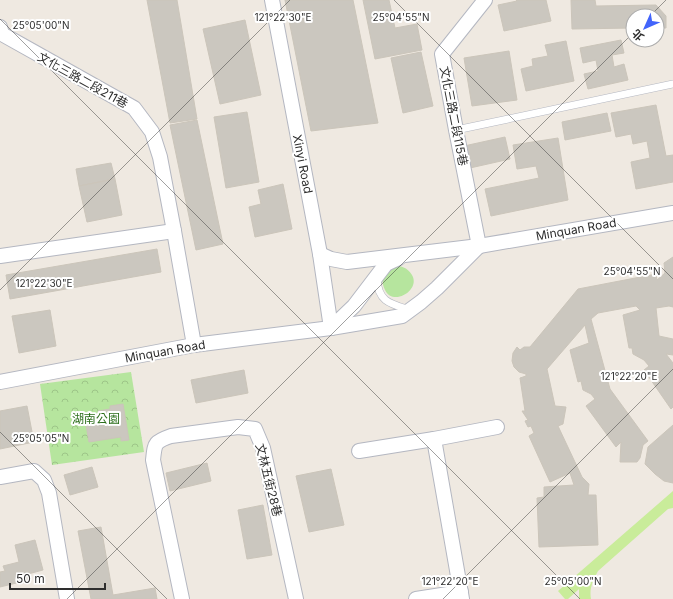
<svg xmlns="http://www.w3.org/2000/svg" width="673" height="599" font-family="Inter,'Noto Sans TC',sans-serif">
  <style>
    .grass { fill: #b6e59e }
    .park { fill: url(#park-crowns) }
    .pitch { fill: #c9ec9a }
    .building { fill: #cbc7bf; stroke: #cbc5ba }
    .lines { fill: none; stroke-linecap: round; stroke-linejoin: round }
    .lane-casing { stroke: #b4b7c1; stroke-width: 8 }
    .street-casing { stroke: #b4b7c1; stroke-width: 16 }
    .lane { stroke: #fff; stroke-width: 7 }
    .street { stroke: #fff; stroke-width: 14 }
    .ticks { fill: none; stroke: #2e2e2e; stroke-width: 1; stroke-opacity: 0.45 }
    .labels { text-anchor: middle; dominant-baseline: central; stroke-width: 4; stroke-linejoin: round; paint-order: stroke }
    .street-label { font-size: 12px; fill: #2e2e2e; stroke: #fff }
    .park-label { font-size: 12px; fill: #2c6e1b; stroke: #fff }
    .ticks-label { font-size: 10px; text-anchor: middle; fill: #2e2e2e; stroke: #fff; stroke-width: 4; stroke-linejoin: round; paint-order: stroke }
  </style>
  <defs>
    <pattern id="park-crowns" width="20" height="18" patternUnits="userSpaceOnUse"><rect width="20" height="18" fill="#b6e59e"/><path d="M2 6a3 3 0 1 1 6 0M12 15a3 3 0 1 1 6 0" fill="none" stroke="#9dc588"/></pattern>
  </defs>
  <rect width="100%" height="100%" fill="#efe9e1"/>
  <path class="grass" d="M393 265C401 266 407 267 412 275 421 290 393 307 385 290 383 286 382 282 383 277 384 273 390 269 393 265Z"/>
  <path class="park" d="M131 372 144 452 52 465 40 384Z"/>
  <path class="pitch" d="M673 491V508L668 509 598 571C593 581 589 588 591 599H579V589L568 599H565L558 591Z"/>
  <g class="building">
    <path d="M147 0H177L197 119 170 123Z"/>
    <path d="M285 0H353L378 123 311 131Z"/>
    <path d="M363 0H389L395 28 417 24 422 50 375 59Z"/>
    <path d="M516 0H546L551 21 504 31 498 5 517 1Z"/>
    <path d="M571 0H595L596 6 656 5 666 16V28H657V16H633V28L572 29Z"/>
    <path d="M245 20 261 95 220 104 203 29Z"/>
    <path d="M621 40 624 53 612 55 614 67 624 64 628 80 588 89 584 74 598 71 596 60 583 63 580 48Z"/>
    <path d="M566 41 574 81 526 91 521 69 533 66 532 59 548 56 545 45Z"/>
    <path d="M509 51 517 100 472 106 464 58Z"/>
    <path d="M421 52 433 106 403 113 391 58Z"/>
    <path d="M656 105 666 156 673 155V182L636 189 631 162 650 158 647 141 633 144 631 134 616 137 611 113Z"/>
    <path d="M247 112 259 182 226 188 214 117Z"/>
    <path d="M607 113 611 131 565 140 562 122Z"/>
    <path d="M197 120 223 244 196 250 170 125Z"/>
    <path d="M505 137 510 159 470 168 464 146Z"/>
    <path d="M558 138 568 200 491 216 485 189 539 178 536 166 517 169 513 145Z"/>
    <path d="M111 163 115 179 79 186 76 169Z"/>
    <path d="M115 179 122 215 87 222 79 186Z"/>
    <path d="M283 184 292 229 255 237 249 207 261 204 258 190Z"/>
    <path d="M157 249 161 272 10 299 6 275Z"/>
    <path d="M673 257V307L669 306 656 308 659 336 673 339V355L666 354 673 363V407L671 409 644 370 649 366 644 360 633 354 632 348H629L623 315 640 310 636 306 598 313 591 319 610 389 648 441 643 445 640 458 637 462H620L621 442 616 447 586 406 595 399 591 394 583 390 581 381 578 382 570 350 589 343 585 325 547 369 555 406 566 407 563 424 558 426 582 477 589 484 588 495H596L598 545 539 547 537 498 544 497V487L574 485 570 473 550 482 529 436 534 433 531 426 528 427 525 421 528 420 522 411H525L520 378 526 376V374L519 372 514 367 512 361 513 353 517 347 520 350 524 347H530L578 289 656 274 657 280 665 273 664 263Z"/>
    <path d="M50 310 56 346 19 353 12 316Z"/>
    <path d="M244 370 248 393 196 403 191 380Z"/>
    <path d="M123 404 129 440 121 441V437L89 442 86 425 100 423 98 411 110 409V406Z"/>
    <path d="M27 406 34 442 0 449V411Z"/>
    <path d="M673 425V483L664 481 655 474 645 464 648 447Z"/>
    <path d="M207 463 211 481 170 491 166 473Z"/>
    <path d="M92 467 98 487 70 495 64 475Z"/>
    <path d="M331 469 344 525 309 532 296 476Z"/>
    <path d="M263 505 272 555 247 559 238 510Z"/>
    <path d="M101 527 113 595 155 588 157 599H91L78 531Z"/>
    <path d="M35 540 43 570 28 574 29 580 0 587V572L5 571 3 566 19 562 15 545Z"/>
  </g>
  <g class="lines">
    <g class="lane-casing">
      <g id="lane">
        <path d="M456 130 673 84"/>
        <path d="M377 279C378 302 391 304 410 310"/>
      </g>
    </g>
    <g class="street-casing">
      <g id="street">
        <path d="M272 0 320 254 331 328"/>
        <path d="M0 27 2 34 134 108 152 132 160 157 174 231 194 345"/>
        <path d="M479 246 456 130 442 54 485 0"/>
        <path d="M320 254 331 259 347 262 479 246 673 213"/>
        <path d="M0 256 174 231"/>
        <path d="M331 328 354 306 386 264 399 258"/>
        <path d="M0 382 194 345 331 328 402 316 421 302 437 288 479 246"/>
        <path d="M434 439 462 599"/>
        <path d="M359 451 434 439 497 427"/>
        <path d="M0 477 34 471 44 480 49 493 67 599"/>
        <path d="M182 599 153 460C155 443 154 442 171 436L238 427 255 429 263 448 296 599"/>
        <path d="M416 599 461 592"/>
      </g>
    </g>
    <use href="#lane" class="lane"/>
    <use href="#street" class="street"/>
  </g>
  <path class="ticks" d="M394 0 673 279M650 16 666 0M0 19 580 599M0 290 290 0M0 432 167 599M67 599 633 33M443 599 673 369"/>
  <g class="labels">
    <g class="street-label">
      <text transform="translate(83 80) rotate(29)">文化三路二段211巷</text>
      <text transform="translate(454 116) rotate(79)">文化三路二段115巷</text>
      <text transform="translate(303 164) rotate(79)">Xinyi Road</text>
      <text transform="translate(576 229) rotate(-10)">Minquan Road</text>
      <text transform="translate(165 351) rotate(-10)">Minquan Road</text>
      <text transform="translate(269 480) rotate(76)">文林五街28巷</text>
    </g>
    <g class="park-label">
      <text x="96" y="418">湖南公園</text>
    </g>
  </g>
  <g class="ticks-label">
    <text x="283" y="21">121°22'30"E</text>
    <text x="401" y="21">25°04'55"N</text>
    <text x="41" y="29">25°05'00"N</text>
    <text x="632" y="275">25°04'55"N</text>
    <text x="44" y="287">121°22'30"E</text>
    <text x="629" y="380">121°22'20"E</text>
    <text x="41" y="442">25°05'05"N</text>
    <text x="450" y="585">121°22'20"E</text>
    <text x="573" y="585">25°05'00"N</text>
  </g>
  <g transform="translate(645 28) rotate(225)"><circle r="19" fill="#ffffff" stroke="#ababab"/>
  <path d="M0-3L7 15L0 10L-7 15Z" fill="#4264fb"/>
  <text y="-6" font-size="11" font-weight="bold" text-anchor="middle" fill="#2e2e2e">北</text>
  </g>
  <path d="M10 583v6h95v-6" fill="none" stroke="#2e2e2e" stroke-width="2"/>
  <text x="16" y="583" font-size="12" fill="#2e2e2e" stroke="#ffffff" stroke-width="3" paint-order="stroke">50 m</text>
</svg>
